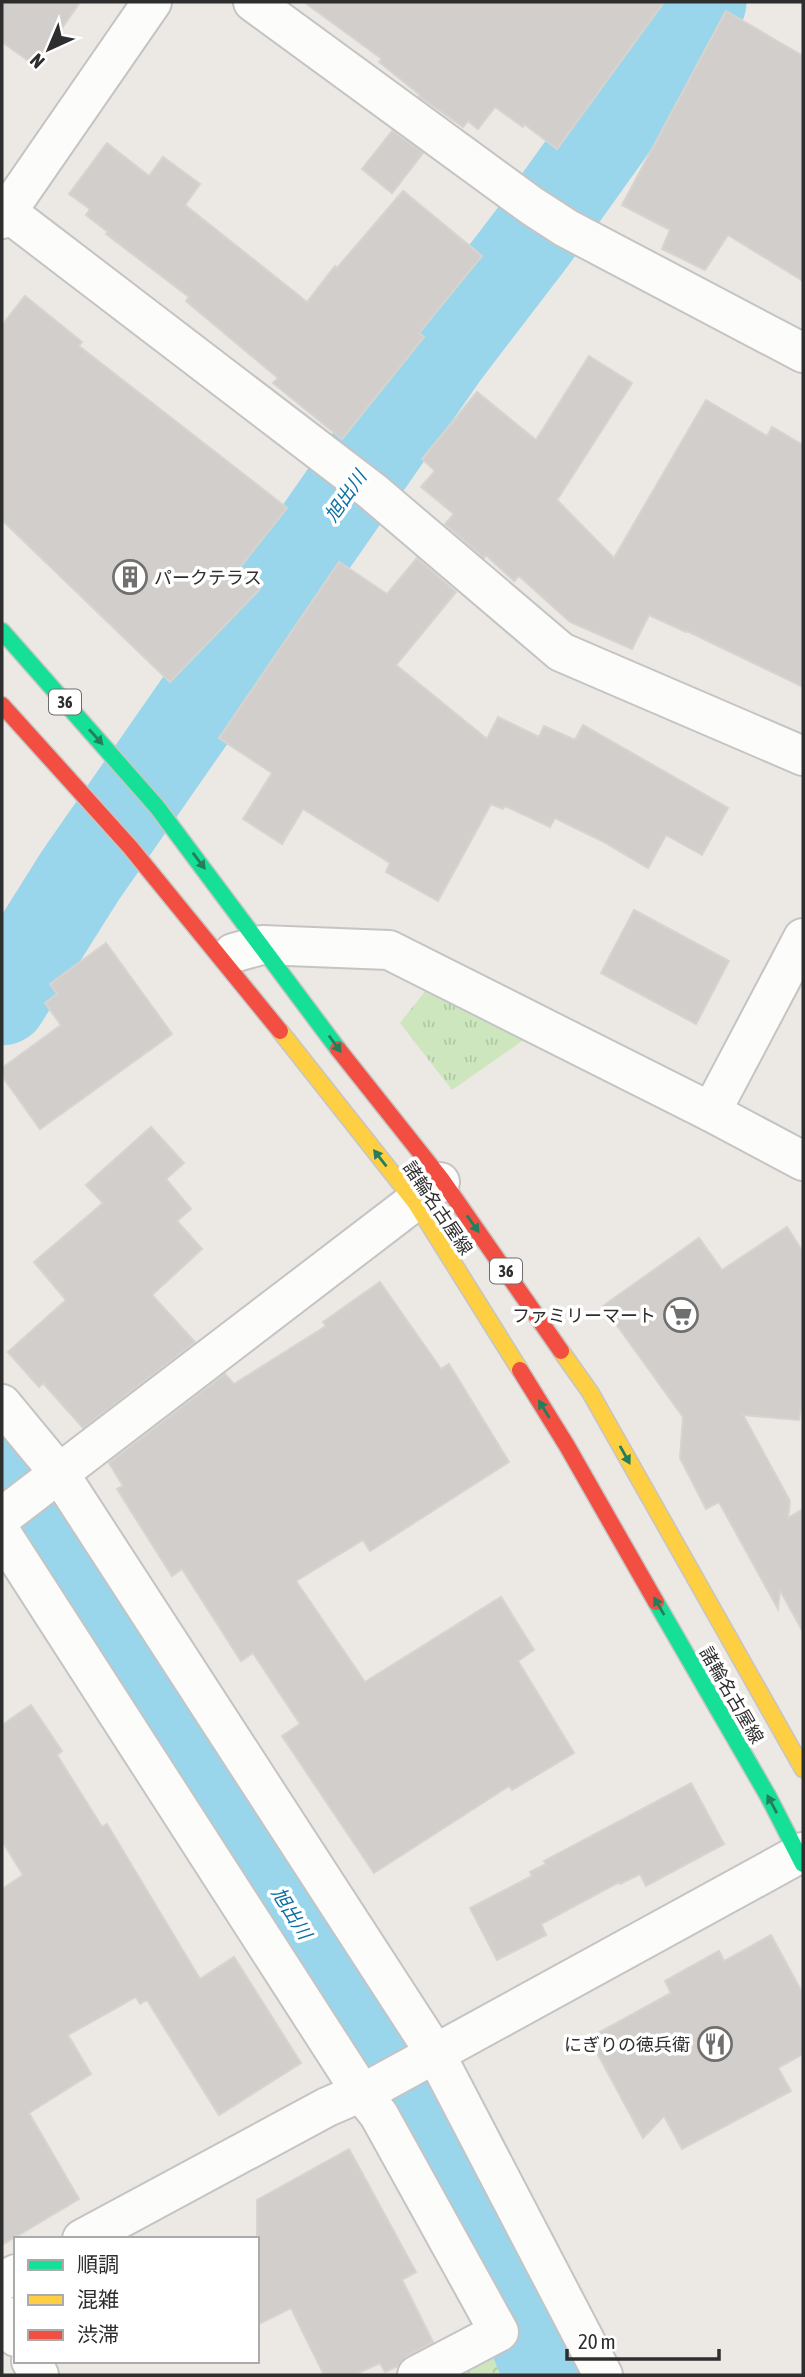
<svg xmlns="http://www.w3.org/2000/svg" width="805" height="2377" font-family="'Asap Condensed','Noto Sans JP',sans-serif">
  <style>
    .grass { fill: url(#grass-tufts) }
    .park { fill: url(#park-crowns) }
    .lines { fill: none; stroke-linecap: round; stroke-linejoin: round }
    .river { stroke: #99d6ec; stroke-width: 91 }
    .building { fill: #d1cecb; stroke: #d7d4d0; stroke-width: 2 }
    .street-casing { stroke: #c5c4c5; stroke-width: 42 }
    .fast-casing { stroke: #c6c5c4; stroke-width: 19 }
    .slow-casing { stroke: #c6c5c4; stroke-width: 19 }
    .jam-casing { stroke: #c6c5c4; stroke-width: 19 }
    .street { stroke: #fcfcfb; stroke-width: 38 }
    .fast { stroke: #16e098; stroke-width: 16 }
    .slow { stroke: #ffcf43; stroke-width: 16 }
    .jam { stroke: #f24e42; stroke-width: 16 }
    .oneway { fill: #237e5e }
    .labels { text-anchor: middle; dominant-baseline: central; stroke-width: 7; stroke-linejoin: round; paint-order: stroke }
    .shield { fill: #fff; stroke: #6d6d6d; stroke-width: 2 }
    .shield-label { font-size: 16px; font-weight: bold; fill: #2e2e2e }
    .poi-label { font-size: 18px; fill: #2e2e2e; stroke: #fff; text-anchor: end }
    .street-label { font-size: 18px; fill: #2e2e2e; stroke: #fff }
    .water-label { font-size: 19px; font-style: italic; fill: #0d6fa3; stroke: #fff }
  </style>
  <defs>
    <pattern id="grass-tufts" width="24" height="20" patternUnits="userSpaceOnUse" patternTransform="scale(1.75)"><rect width="24" height="20" fill="#cee6be"/><path d="M3 7l-1-3M5 7V3M7 7l1-3M15 17l-1-3M17 17v-4M19 17l1-3" fill="none" stroke="#b1c6a4"/></pattern>
    <pattern id="park-crowns" width="20" height="18" patternUnits="userSpaceOnUse" patternTransform="scale(1.75)"><rect width="20" height="18" fill="#cee6be"/><path d="M2 6a3 3 0 1 1 6 0M12 15a3 3 0 1 1 6 0" fill="none" stroke="#b1c6a4"/></pattern>
  </defs>
  <rect width="100%" height="100%" fill="#ece8e4"/>
  <path class="grass" d="M427 989 525 1039 452 1090 400 1023Z"/>
  <path class="park" d="M554 2320 582 2375H449Z"/>
  <g class="lines">
    <g class="river">
      <path d="M2 1000 80 876 444 353 532 238 701 2"/>
      <path d="M2 1471 43 1520 414 2107 531 2330 550 2375"/>
    </g>
  </g>
  <g class="building">
    <path d="M2 2H80L36 66 2 42Z"/>
    <path d="M304 2H664L557 149 524 124 523 127 495 107 478 129 468 121 463 127 419 96 420 95 379 62 382 59Z"/>
    <path d="M726 11 803 56V281L728 235 705 270 662 249 670 230 622 205Z"/>
    <path d="M392 131 423 153 392 193 362 169Z"/>
    <path d="M107 143 149 176 163 157 200 184 185 205 307 302 335 266 337 268 403 191 482 256 419 333 424 337 342 439 273 383 278 378 186 301 189 297 106 234 108 232 86 215 90 209 69 194Z"/>
    <path d="M25 296 82 342 79 346 287 508 238 570 260 589 170 682 2 520V325Z"/>
    <path d="M589 356 632 383 557 500 614 558 706 400 767 436 772 427 803 445V687L687 631 686 632 649 615 632 649 570 622 519 576 514 581 486 555 484 558 445 524 454 514 421 487 435 471 422 459 477 392 536 440Z"/>
    <path d="M417 558 456 592 396 665 487 739 498 717 539 737 544 726 575 740 583 725 728 808 702 855 666 835 648 868 602 841 555 818 550 827 505 806 503 809 491 804 438 901 386 872 390 863 303 809 282 844 243 819 272 773 219 738 339 562 387 594Z"/>
    <path d="M634 910 729 961 696 1024 601 973Z"/>
    <path d="M106 943 172 1034 40 1129 2 1076V1068L61 1025 45 1003 57 994 50 984Z"/>
    <path d="M151 1127 184 1163 166 1179 191 1209 177 1221 202 1249 152 1295 195 1342 83 1428 43 1383 39 1387 8 1352 66 1300 34 1262 103 1203 86 1185Z"/>
    <path d="M787 1227 803 1252V1392L799 1420 743 1415 790 1501 788 1518 803 1509V1632L780 1590 778 1609 719 1502 706 1509 680 1458 683 1417 603 1306 699 1238 722 1270Z"/>
    <path d="M380 1282 441 1369 449 1364 509 1462 370 1551 363 1540 296 1581 365 1682 501 1597 534 1650 518 1661 574 1753 512 1790 509 1786 374 1873 282 1736 300 1724 253 1653 241 1661 182 1569 172 1576 117 1489 123 1486 109 1463 225 1374 234 1384 326 1326 323 1322Z"/>
    <path d="M31 1705 62 1751 57 1755 102 1827 107 1824 200 1979 234 1957 301 2063 219 2115 147 2000 140 2004 136 1997 68 2035 91 2074 29 2113 79 2199 2 2245V1889L23 1875 2 1841V1725Z"/>
    <path d="M691 1783 724 1844 646 1886 640 1874 620 1884 619 1882 541 1924 546 1935 497 1960 470 1908 532 1876 530 1872 546 1864 544 1861Z"/>
    <path d="M771 1935 803 1994V2054L778 2068 791 2091 682 2149 664 2116 643 2138 589 2038 671 1993 665 1981 719 1951 724 1961Z"/>
    <path d="M349 2149 416 2272 402 2280 433 2342 407 2356 398 2366 385 2372 380 2363 354 2375H324L291 2308 257 2325V2200Z"/>
  </g>
  <g class="lines">
    <g class="street-casing">
      <g id="street">
        <path d="M253 2 532 206 566 228 803 353"/>
        <path d="M7 212 372 491 561 652 803 756"/>
        <path d="M2 219 152 2"/>
        <path d="M233 953 262 945 389 950 711 1112 803 1161"/>
        <path d="M711 1112 803 938"/>
        <path d="M2 1404 59 1473 435 2053 603 2375"/>
        <path d="M2 1517 440 1182"/>
        <path d="M2 1534 361 2092 379 2115 499 2332 417 2375"/>
        <path d="M82 2239 327 2107 378 2085 803 1852"/>
        <path d="M2 2281 16 2274"/>
        <path d="M2 2314 16 2337"/>
        <path d="M31 2361 39 2375"/>
      </g>
    </g>
    <g class="fast-casing">
      <g id="fast">
        <path d="M2 631 157 807 338 1049"/>
        <path d="M656 1602 768 1796 803 1864"/>
      </g>
    </g>
    <g class="slow-casing">
      <g id="slow">
        <path d="M280 1031 415 1202 520 1370"/>
        <path d="M561 1351 590 1392 803 1769"/>
      </g>
    </g>
    <g class="jam-casing">
      <g id="jam">
        <path d="M2 705 130 847 280 1031"/>
        <path d="M338 1049 442 1180 561 1351"/>
        <path d="M520 1370 567 1446 656 1602"/>
      </g>
    </g>
    <use href="#street" class="street"/>
    <use href="#fast" class="fast"/>
    <use href="#slow" class="slow"/>
    <use href="#jam" class="jam"/>
  </g>
  <defs><path id="oneway-solid" d="M-6-.8H1V-3.2L6.5 0L1 3.2V.8H-6Z" transform="scale(1.75)"/></defs>
  <g class="oneway">
    <use href="#oneway-solid" transform="translate(96 737) rotate(48)"/>
    <use href="#oneway-solid" transform="translate(199 861) rotate(53)"/>
    <use href="#oneway-solid" transform="translate(335 1044) rotate(54)"/>
    <use href="#oneway-solid" transform="translate(380 1158) rotate(-128)"/>
    <use href="#oneway-solid" transform="translate(473 1224) rotate(55)"/>
    <use href="#oneway-solid" transform="translate(544 1409) rotate(-122)"/>
    <use href="#oneway-solid" transform="translate(625 1455) rotate(61)"/>
    <use href="#oneway-solid" transform="translate(659 1606) rotate(-120)"/>
    <use href="#oneway-solid" transform="translate(772 1804) rotate(-118)"/>
  </g>
  <defs>
    <g id="building-ring" transform="scale(1.75)"><circle r="9.5" fill="#fff" stroke="#706f6e" stroke-width="1.5"/><path d="M-4-6H4V6H1V3H-1V6H-4ZM-2.5-4.3h1.7v1.8h-1.7ZM.8-4.3h1.7v1.8H.8ZM-2.5-1h1.7V.8h-1.7ZM.8-1h1.7V.8H.8Z" fill="#706f6e"/></g>
    <g id="supermarket-ring" transform="scale(1.75)"><circle r="9.5" fill="#fff" stroke="#706f6e" stroke-width="1.5"/><path d="M-6-5.5h2.5l.6 2H6L4.5 2H-2.5L-4.4-4H-6ZM-1.5 3.2a1.3 1.3 0 1 0 .1 0ZM3 3.2a1.3 1.3 0 1 0 .1 0Z" fill="#706f6e"/></g>
    <g id="restaurant-ring" transform="scale(1.75)"><circle r="9.5" fill="#fff" stroke="#706f6e" stroke-width="1.5"/><path d="M-5-6h1v4h1v-4h1v4h1v-4h1v5L-1.5 .5V6h-2V.5L-5-1ZM5-6V6H3V1.5H1.5Q1.5-4 5-6Z" fill="#706f6e"/></g>
  </defs>
  <g fill-rule="evenodd">
    <use href="#building-ring" x="130" y="577"/>
    <use href="#supermarket-ring" x="681" y="1315"/>
    <use href="#restaurant-ring" x="715" y="2044"/>
  </g>
  <g class="labels">
    <g class="shield">
      <rect x="49" y="689.5" width="32" height="25" rx="5"/>
      <rect x="490" y="1258.5" width="32" height="25" rx="5"/>
    </g>
    <g class="shield-label">
      <text x="65" y="702">36</text>
      <text x="506" y="1271">36</text>
    </g>
    <g class="poi-label">
      <text x="154" y="577" text-anchor="start">パークテラス</text>
      <text x="656" y="1315">ファミリーマート</text>
      <text x="690" y="2044">にぎりの徳兵衛</text>
    </g>
    <g class="street-label">
      <text transform="translate(438 1208) rotate(56)">諸輪名古屋線</text>
      <text transform="translate(732 1695) rotate(60)">諸輪名古屋線</text>
    </g>
    <g class="water-label">
      <text transform="translate(345 496) rotate(-55)">旭出川</text>
      <text transform="translate(292 1913) rotate(58)">旭出川</text>
    </g>
  </g>
  <rect width="805" height="2377" fill="none" stroke="#2e2e2e" stroke-width="7"/>
  <rect x="14" y="2237" width="245" height="126" fill="#ffffff" stroke="#ababab" stroke-width="2"/>
  <rect x="28" y="2260" width="35" height="10" fill="#16e098" stroke="#ababab" stroke-width="2"/>
  <text x="77" y="2272" font-size="21" fill="#2e2e2e">順調</text>
  <rect x="28" y="2295" width="35" height="10" fill="#ffcf43" stroke="#ababab" stroke-width="2"/>
  <text x="77" y="2307" font-size="21" fill="#2e2e2e">混雑</text>
  <rect x="28" y="2330" width="35" height="10" fill="#f24e42" stroke="#ababab" stroke-width="2"/>
  <text x="77" y="2342" font-size="21" fill="#2e2e2e">渋滞</text>
  <g transform="translate(49 49) rotate(224)" stroke="#ffffff" stroke-width="5" paint-order="stroke">
  <path d="M0-5L12 26L0 18L-12 26Z" fill="#2e2e2e"/>
  <text y="-10" font-size="19" font-weight="bold" text-anchor="middle" fill="#2e2e2e">N</text>
  </g>
  <path d="M567 2349v10h152v-10" fill="none" stroke="#2e2e2e" stroke-width="3.5"/>
  <text x="578" y="2349" font-size="21" fill="#2e2e2e" stroke="#ffffff" stroke-width="5" paint-order="stroke">20 m</text>
</svg>
